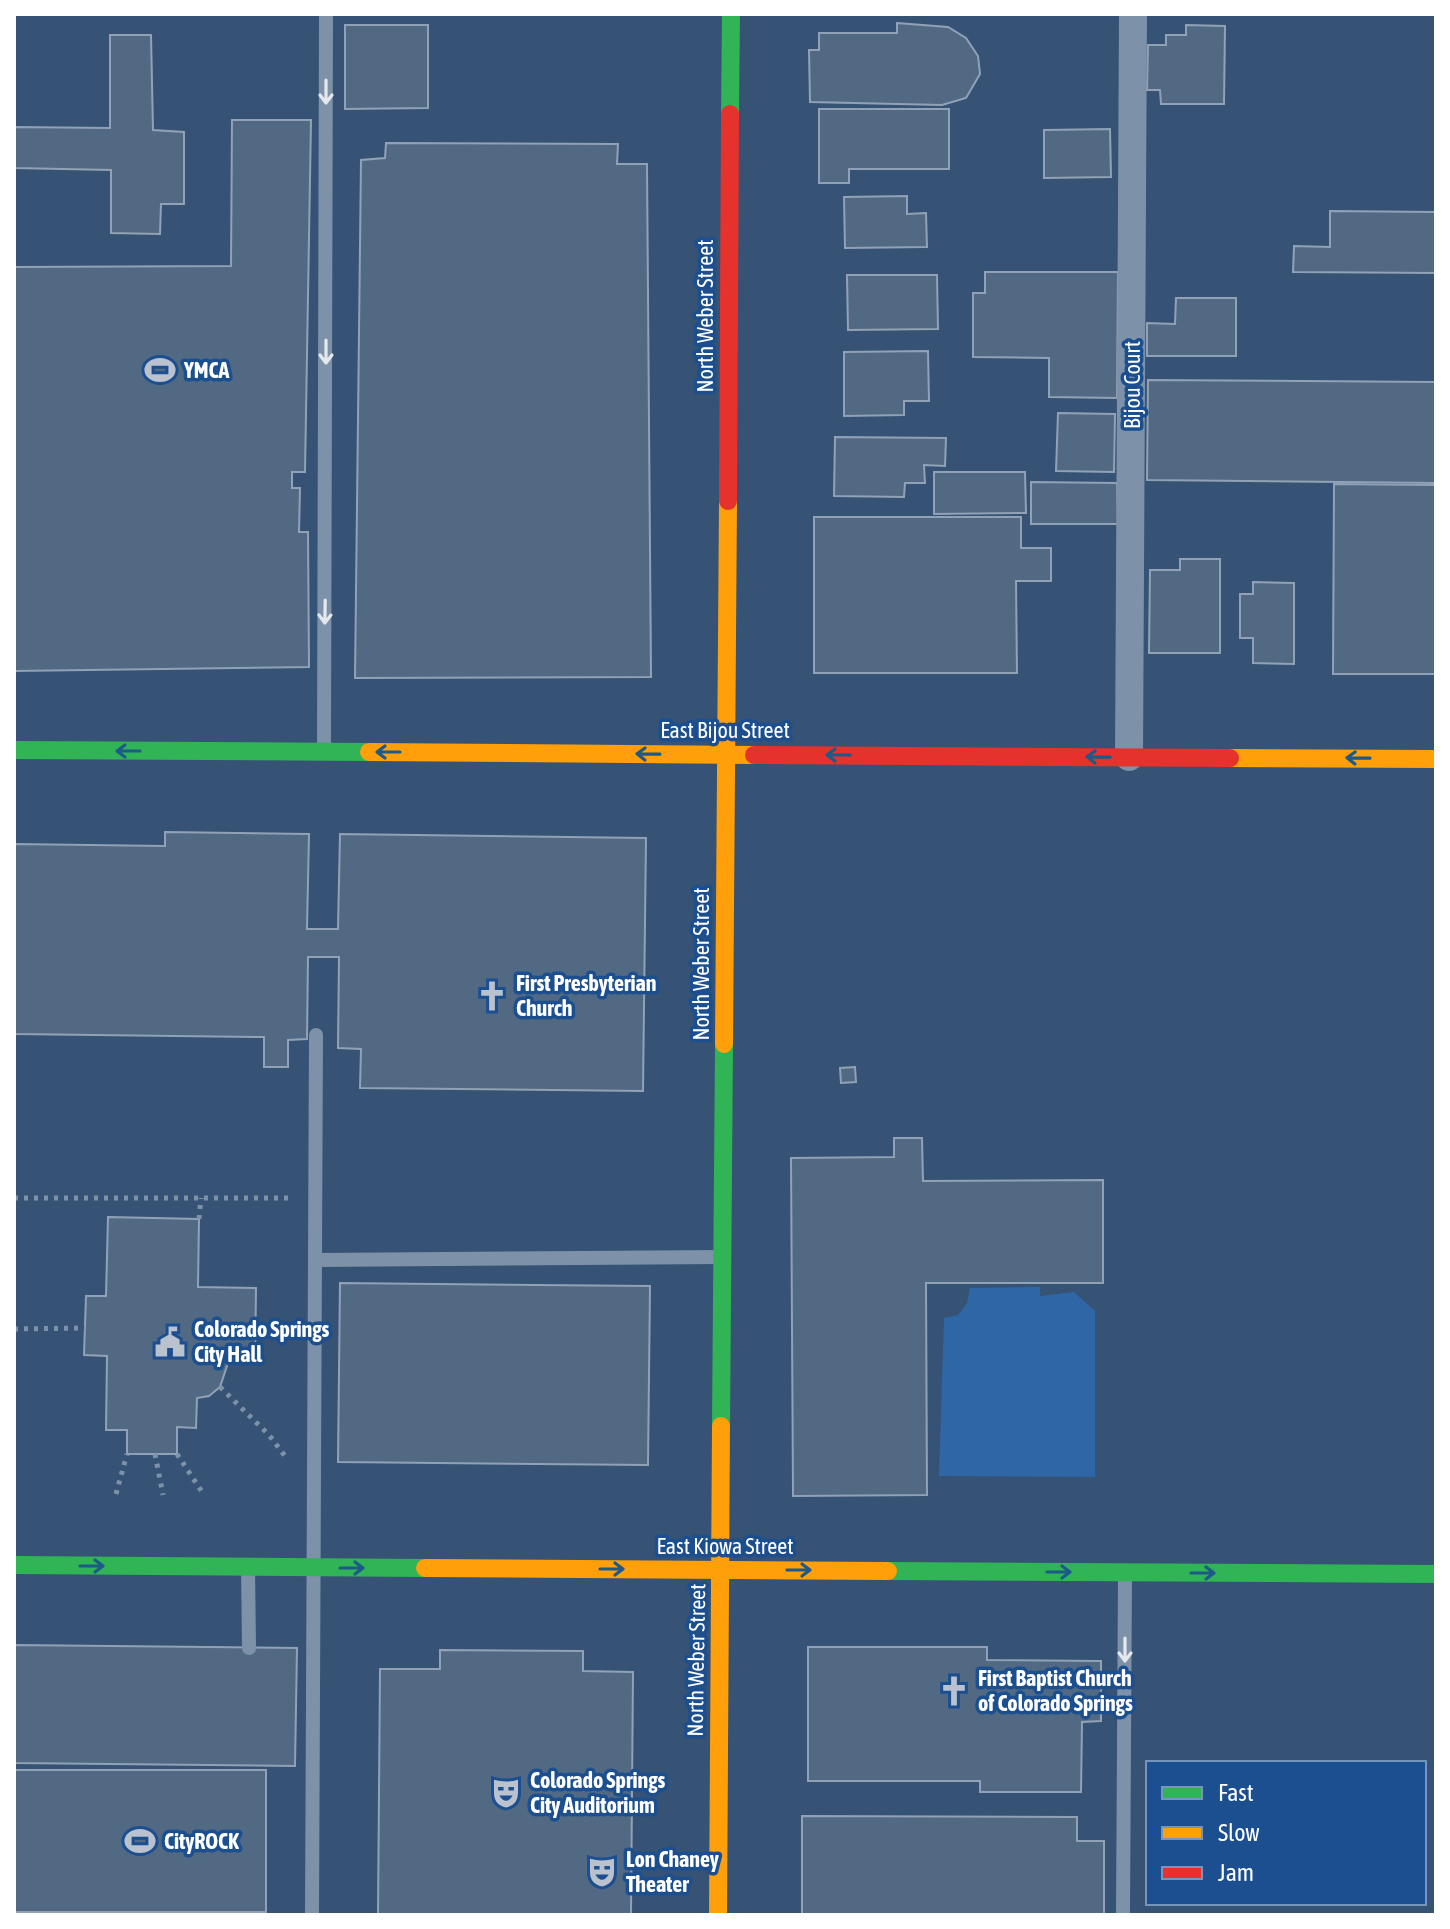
<svg xmlns="http://www.w3.org/2000/svg" width="1450" height="1929" font-family="'Asap Condensed',sans-serif">
  <style>
    .green { fill: #2f66a5 }
    .building { fill: #526984; stroke: #92a2b6; stroke-width: 2 }
    .lines { fill: none; stroke-linecap: round; stroke-linejoin: round }
    .path { stroke: #7d92a8; stroke-width: 5; stroke-dasharray: 4 6; stroke-linecap: butt }
    .lane { stroke: #7d92a8; stroke-width: 14 }
    .street { stroke: #7d92a8; stroke-width: 28 }
    .fast { stroke: #30b455; stroke-width: 18 }
    .slow { stroke: #ff9f0a; stroke-width: 18 }
    .jam { stroke: #e5322d; stroke-width: 18 }
    .oneway { stroke: #e5e9ee }
    .oneway2 { stroke: #1d5989 }
    .labels { text-anchor: middle; dominant-baseline: central; stroke-width: 7; stroke-linejoin: round; paint-order: stroke }
    .street-label { font-size: 22px; fill: #fff; stroke: #1b4f8f }
    .poi-label { font-size: 22px; font-weight: bold; fill: #fff; stroke: #1b4f8f; text-anchor: start }
  </style>
  <rect width="100%" height="100%" fill="#365274"/>
  <path class="green" d="M1040 1287V1296L1074 1292 1095 1311V1477L939 1476 944 1318 958 1315 967 1303 970 1288Z"/>
  <g class="building">
    <path d="M897 23 948 27 966 38 978 56 980 74 966 98 942 105 810 102 809 50H819V33H897Z"/>
    <path d="M345 25H428V108L345 109Z"/>
    <path d="M1186 25 1225 26 1224 104H1161L1160 90H1147L1148 45H1166V35H1186Z"/>
    <path d="M110 35H151L153 130 184 132V204H161L160 234 111 233V170L14 168V127L110 128Z"/>
    <path d="M819 109H949V169H849V183H819Z"/>
    <path d="M232 120H311L305 472H292V488H300L299 532H308L309 667 14 671V267L231 266Z"/>
    <path d="M1110 129 1111 177 1044 178V130Z"/>
    <path d="M386 143 618 144 617 164H647L651 677 355 678 361 160 385 158Z"/>
    <path d="M907 196V214L926 213 927 247 845 248 844 197Z"/>
    <path d="M1330 211 1436 212V273L1293 272 1294 246 1330 247Z"/>
    <path d="M985 272H1118L1117 398 1049 397V358L973 357V293H985Z"/>
    <path d="M847 275H937L938 329 848 330Z"/>
    <path d="M1176 298H1236V356H1147V323L1175 324Z"/>
    <path d="M928 351 929 401H904V415L844 416V352Z"/>
    <path d="M1148 380 1436 382V483L1147 480Z"/>
    <path d="M1058 413 1115 414 1114 472 1056 471Z"/>
    <path d="M835 437 946 438 945 466 924 465 925 483H905L904 497 834 496Z"/>
    <path d="M934 472H1025L1026 513 934 514Z"/>
    <path d="M1031 482 1117 483 1118 524H1031Z"/>
    <path d="M1334 484 1436 485V674H1333Z"/>
    <path d="M814 517H1021V548H1051V581H1016L1017 673H814Z"/>
    <path d="M1180 559H1220V653H1149L1150 570H1180Z"/>
    <path d="M1253 582 1294 583V664L1253 663V638H1240V594H1253Z"/>
    <path d="M165 832 309 834 307 929H338L340 834 646 838 643 1091 360 1088 361 1049 338 1048 339 957H308L307 1039 288 1040V1067H264V1037L14 1034V844L165 846Z"/>
    <path d="M855 1067 856 1082 841 1083 840 1068Z"/>
    <path d="M894 1138H922L923 1181 1103 1180V1283H926L927 1495 793 1496 791 1158 894 1157Z"/>
    <path d="M108 1217 199 1219 198 1287 256 1288 255 1364 228 1363 220 1387 209 1396 197 1398 196 1428 177 1427V1454H127V1430H106L107 1356 84 1355 86 1296H106Z"/>
    <path d="M340 1283 650 1286 648 1465 338 1462Z"/>
    <path d="M14 1645 297 1648 295 1766 14 1763Z"/>
    <path d="M808 1647H987V1660L1101 1661V1721L1082 1722 1081 1792H980V1781H808Z"/>
    <path d="M440 1650 583 1651V1671L633 1672 631 1915H378L380 1669H440Z"/>
    <rect x="14" y="1770" width="252" height="142"/>
    <path d="M802 1816 1077 1817V1841H1104V1915H802Z"/>
  </g>
  <g class="lines">
    <g class="path">
      <path d="M14 1198H293"/>
      <path d="M199 1219 201 1198"/>
      <path d="M14 1329 85 1328"/>
      <path d="M220 1387 269 1435 288 1460"/>
      <path d="M155 1454 163 1495"/>
      <path d="M177 1454 204 1495"/>
      <path d="M116 1494 127 1454"/>
    </g>
    <g class="lane">
      <path d="M324 750 326 14"/>
      <path d="M315 1260 722 1257"/>
      <path d="M248 1567 249 1648"/>
      <path d="M312 1915 316 1035"/>
      <path d="M1123 1915 1125 1573"/>
    </g>
    <path class="street" d="M1129 757 1133 14"/>
    <g class="fast">
      <path d="M730 114 731 14"/>
      <path d="M14 750 369 752"/>
      <path d="M721 1426 724 1044"/>
      <path d="M14 1565 425 1568"/>
      <path d="M888 1571 1436 1574"/>
    </g>
    <g class="slow">
      <path d="M369 752 754 755"/>
      <path d="M1230 758 1436 759"/>
      <path d="M724 1044 728 501"/>
      <path d="M425 1568 888 1571"/>
      <path d="M718 1915 721 1426"/>
    </g>
    <g class="jam">
      <path d="M728 501 730 114"/>
      <path d="M754 755 1230 758"/>
    </g>
  </g>
  <defs><path id="oneway-shaft" d="M-6 0H5M1.5-3L5.5 0L1.5 3" fill="none" stroke-width="1.6" stroke-linecap="round" stroke-linejoin="round" transform="scale(2)"/></defs>
  <g class="oneway">
    <use href="#oneway-shaft" transform="translate(326 92) rotate(90)"/>
    <use href="#oneway-shaft" transform="translate(326 352) rotate(90)"/>
    <use href="#oneway-shaft" transform="translate(325 612) rotate(91)"/>
    <use href="#oneway-shaft" transform="translate(1125 1650) rotate(90)"/>
  </g>
  <g class="oneway2">
    <use href="#oneway-shaft" transform="translate(128 751) rotate(-180)"/>
    <use href="#oneway-shaft" transform="translate(388 752) rotate(180)"/>
    <use href="#oneway-shaft" transform="translate(648 754) rotate(-179)"/>
    <use href="#oneway-shaft" transform="translate(838 755) rotate(-180)"/>
    <use href="#oneway-shaft" transform="translate(1098 757) rotate(-179)"/>
    <use href="#oneway-shaft" transform="translate(1358 758) rotate(-179)"/>
    <use href="#oneway-shaft" transform="translate(92 1566)"/>
    <use href="#oneway-shaft" transform="translate(352 1568)"/>
    <use href="#oneway-shaft" transform="translate(612 1569)"/>
    <use href="#oneway-shaft" transform="translate(799 1570)"/>
    <use href="#oneway-shaft" transform="translate(1059 1572)"/>
    <use href="#oneway-shaft" transform="translate(1203 1573)"/>
  </g>
  <defs>
    <g id="stadium-bare" transform="scale(2.4)"><path d="M0-5a6.5 5 0 1 0 0 10a6.5 5 0 1 0 0-10ZM-3.5-1.8h7v3.6h-7Z" fill="#b9c2ce" stroke="#1b4f8f" stroke-width="2.5" paint-order="stroke"/></g>
    <g id="church-bare" transform="scale(2.4)"><path d="M-1.2-6h2.4v3.5h3.3v2.4h-3.3V6h-2.4V-.1h-3.3v-2.4h3.3Z" fill="#b9c2ce" stroke="#1b4f8f" stroke-width="2.5" paint-order="stroke"/></g>
    <g id="civic-bare" transform="scale(2.4)"><path d="M-.6-6.5H3V-4.5H.6V-3L4-1V1h2V6H-6V1h2V-1L-.6-3ZM-1.2 2.5V6h2.4V2.5Z" fill="#b9c2ce" stroke="#1b4f8f" stroke-width="2.5" paint-order="stroke"/></g>
    <g id="theatre-bare" transform="scale(2.4)"><path d="M-5-5.5Q0-4 5-5.5V0Q5 5 0 6Q-5 5-5 0ZM-3.3-2.5H-1v1.5H-3.3ZM1-2.5H3.3v1.5H1ZM-2.8 1Q0 5.5 2.8 1Z" fill="#b9c2ce" stroke="#1b4f8f" stroke-width="2.5" paint-order="stroke"/></g>
  </defs>
  <g fill-rule="evenodd">
    <use href="#stadium-bare" x="160" y="370"/>
    <use href="#church-bare" x="492" y="996"/>
    <use href="#civic-bare" x="170" y="1342"/>
    <use href="#church-bare" x="954" y="1691"/>
    <use href="#theatre-bare" x="506" y="1793"/>
    <use href="#stadium-bare" x="140" y="1841"/>
    <use href="#theatre-bare" x="602" y="1872"/>
  </g>
  <g class="labels">
    <g class="street-label">
      <text transform="translate(705 316) rotate(-90)">North Weber Street</text>
      <text transform="translate(1132 385) rotate(-90)">Bijou Court</text>
      <text x="725" y="730">East Bijou Street</text>
      <text transform="translate(701 964) rotate(-90)">North Weber Street</text>
      <text x="725" y="1546">East Kiowa Street</text>
      <text transform="translate(696 1660) rotate(-89)">North Weber Street</text>
    </g>
    <g class="poi-label">
      <text x="184" y="370">YMCA</text>
      <text x="516" y="983">First Presbyterian<tspan x="516" dy="25">Church</tspan></text>
      <text x="194" y="1329">Colorado Springs<tspan x="194" dy="25">City Hall</tspan></text>
      <text x="978" y="1678">First Baptist Church<tspan x="978" dy="25">of Colorado Springs</tspan></text>
      <text x="530" y="1780">Colorado Springs<tspan x="530" dy="25">City Auditorium</tspan></text>
      <text x="164" y="1841">CityROCK</text>
      <text x="626" y="1859">Lon Chaney<tspan x="626" dy="25">Theater</tspan></text>
    </g>
  </g>
  <rect width="1450" height="1929" fill="none" stroke="#ffffff" stroke-width="32"/>
  <rect x="1146" y="1761" width="280" height="144" fill="#1b4f8f" stroke="#7695bc" stroke-width="2"/>
  <rect x="1162" y="1787" width="40" height="12" fill="#30b455" stroke="#7695bc" stroke-width="2"/>
  <text x="1218" y="1801" font-size="24" fill="#ffffff">Fast</text>
  <rect x="1162" y="1827" width="40" height="12" fill="#ff9f0a" stroke="#7695bc" stroke-width="2"/>
  <text x="1218" y="1841" font-size="24" fill="#ffffff">Slow</text>
  <rect x="1162" y="1867" width="40" height="12" fill="#e5322d" stroke="#7695bc" stroke-width="2"/>
  <text x="1218" y="1881" font-size="24" fill="#ffffff">Jam</text>
</svg>
